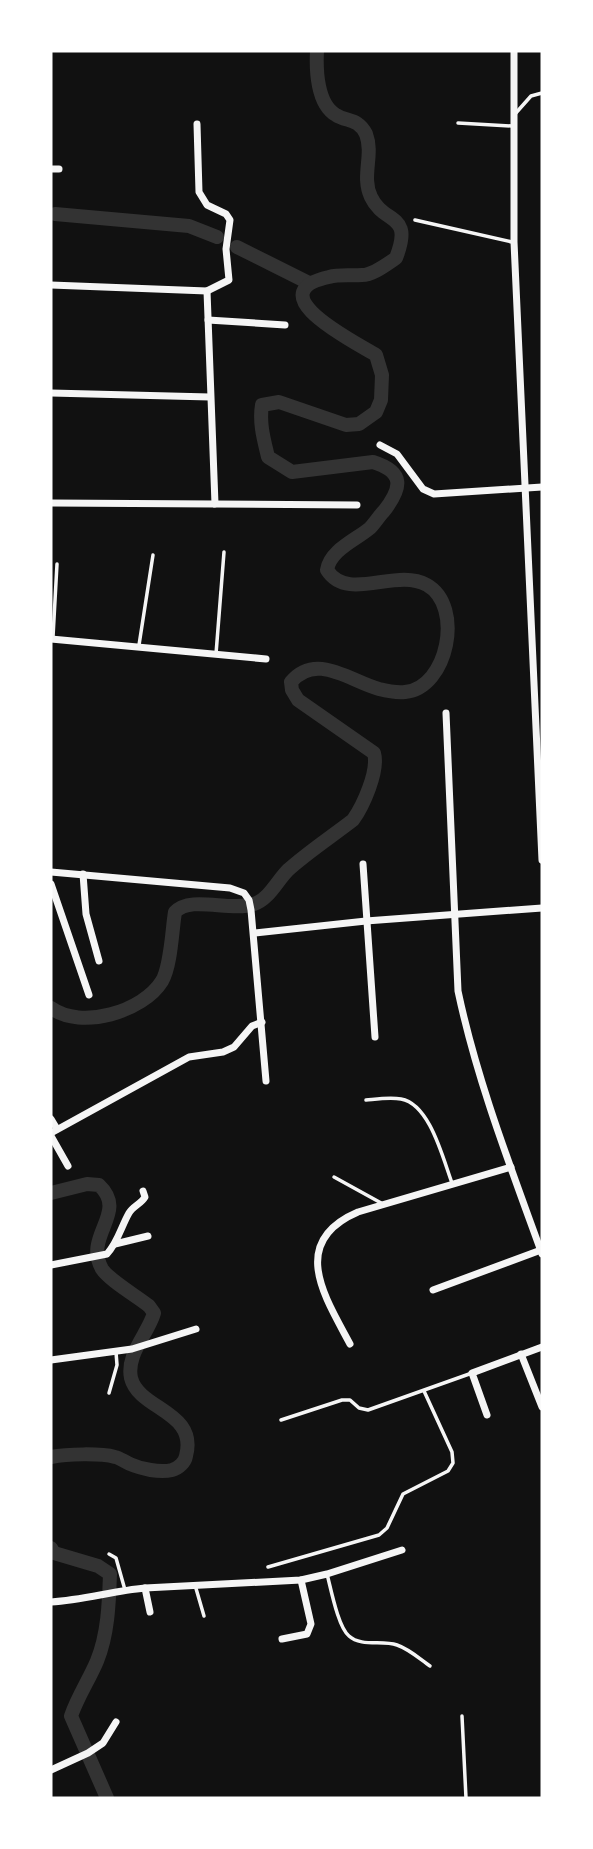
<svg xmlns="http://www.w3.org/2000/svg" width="593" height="1849" font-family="Manrope,sans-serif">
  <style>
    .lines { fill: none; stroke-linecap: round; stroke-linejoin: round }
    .canal { stroke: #333; stroke-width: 14 }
    .service { stroke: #f5f5f5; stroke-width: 3.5 }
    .minor { stroke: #f5f5f5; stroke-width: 7 }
  </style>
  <rect width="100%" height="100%" fill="#111"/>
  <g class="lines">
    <g class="canal">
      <path d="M55 214 189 226 217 237"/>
      <path d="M237 247 309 283"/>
      <path d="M51 1008C81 1030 143 1012 162 981 171 966 172 930 175 912 191 895 230 912 254 904 269 899 277 881 288 870 308 852 331 837 353 820 363 806 379 771 374 753L298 700 292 690 291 682C316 652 350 681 379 689 387 691 396 693 405 692 448 688 464 606 427 585 396 567 348 603 327 570 330 550 356 540 370 528 375 523 379 516 384 511 402 488 405 472 373 462L292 472 268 457C264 440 259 423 262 405L279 402 346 425 359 424 376 412 381 400 382 375 376 355C355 342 256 293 329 277 340 274 351 276 362 275 373 275 387 264 396 258 414 212 384 225 371 197 361 176 374 155 366 134 358 118 347 122 336 115 317 104 316 70 317 51"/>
      <path d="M51 1193 87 1184 99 1185C129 1213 83 1235 102 1269 109 1280 138 1297 149 1306L154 1313C148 1334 126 1354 131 1378 139 1410 198 1411 186 1456 185 1462 179 1468 172 1470 160 1473 141 1469 130 1464 125 1462 120 1458 115 1457 100 1453 67 1454 51 1457"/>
      <path d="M51 1548 54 1553 98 1566 110 1574C109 1603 108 1634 97 1661 89 1680 78 1696 71 1716L107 1798"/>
    </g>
    <g class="service">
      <path d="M515 114 531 96 542 93"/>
      <path d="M458 123 512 126"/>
      <path d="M415 220 512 242"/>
      <path d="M53 637 57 564"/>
      <path d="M139 645 153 555"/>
      <path d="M216 654 224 552"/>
      <path d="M366 1100C377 1099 390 1097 401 1099 430 1104 443 1159 452 1183"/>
      <path d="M334 1177 383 1204"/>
      <path d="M109 1393 117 1365 116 1352"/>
      <path d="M281 1420 342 1400H350L359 1408 368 1410 472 1373"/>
      <path d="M109 1554 116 1558 125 1590"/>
      <path d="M268 1567 379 1535 387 1528 403 1494 448 1471 453 1463 452 1452 424 1391"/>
      <path d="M327 1574C331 1589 338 1627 349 1636 361 1647 382 1640 397 1645 409 1649 420 1659 430 1666"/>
      <path d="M195 1585 204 1616"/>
      <path d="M462 1716 466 1798"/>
    </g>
    <g class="minor">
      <path d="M514 51V242L542 860"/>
      <path d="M51 169H59"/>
      <path d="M51 285 207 291 229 280 226 249 230 220 226 214 207 205 199 192 197 124"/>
      <path d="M207 291 215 504"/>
      <path d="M208 320 285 325"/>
      <path d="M51 393 210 397"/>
      <path d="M380 445 397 454 423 489 434 494 542 487"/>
      <path d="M51 503 357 505"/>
      <path d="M51 639 266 659"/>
      <path d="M446 713 458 991C477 1081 511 1168 542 1254"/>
      <path d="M363 864 375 1037"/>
      <path d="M51 872 230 888 244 893 249 900 251 910 266 1081"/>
      <path d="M83 874 86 914 99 961"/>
      <path d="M51 884 89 995"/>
      <path d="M255 933 366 921 542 908"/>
      <path d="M51 1119 57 1129"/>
      <path d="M51 1133 189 1057 223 1052 234 1047 252 1026 262 1022"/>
      <path d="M51 1136 68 1166"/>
      <path d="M115 1244 148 1236"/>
      <path d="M51 1265 107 1254C118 1242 121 1227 129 1213 133 1206 141 1204 145 1197L143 1191"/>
      <path d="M433 1290 541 1250"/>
      <path d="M350 1344C325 1297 288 1242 358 1212L511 1167"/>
      <path d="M521 1354 542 1407"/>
      <path d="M51 1360 132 1349 196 1329"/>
      <path d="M487 1415 472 1373 542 1347"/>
      <path d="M145 1588 150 1612"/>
      <path d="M51 1602C83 1600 113 1591 145 1588L301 1580 327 1574 402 1550"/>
      <path d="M282 1639 307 1634 311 1624 301 1580"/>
      <path d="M51 1770 88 1753 103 1743 116 1722"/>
    </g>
  </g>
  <rect width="593" height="1849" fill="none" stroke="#ffffff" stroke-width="105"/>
</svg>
